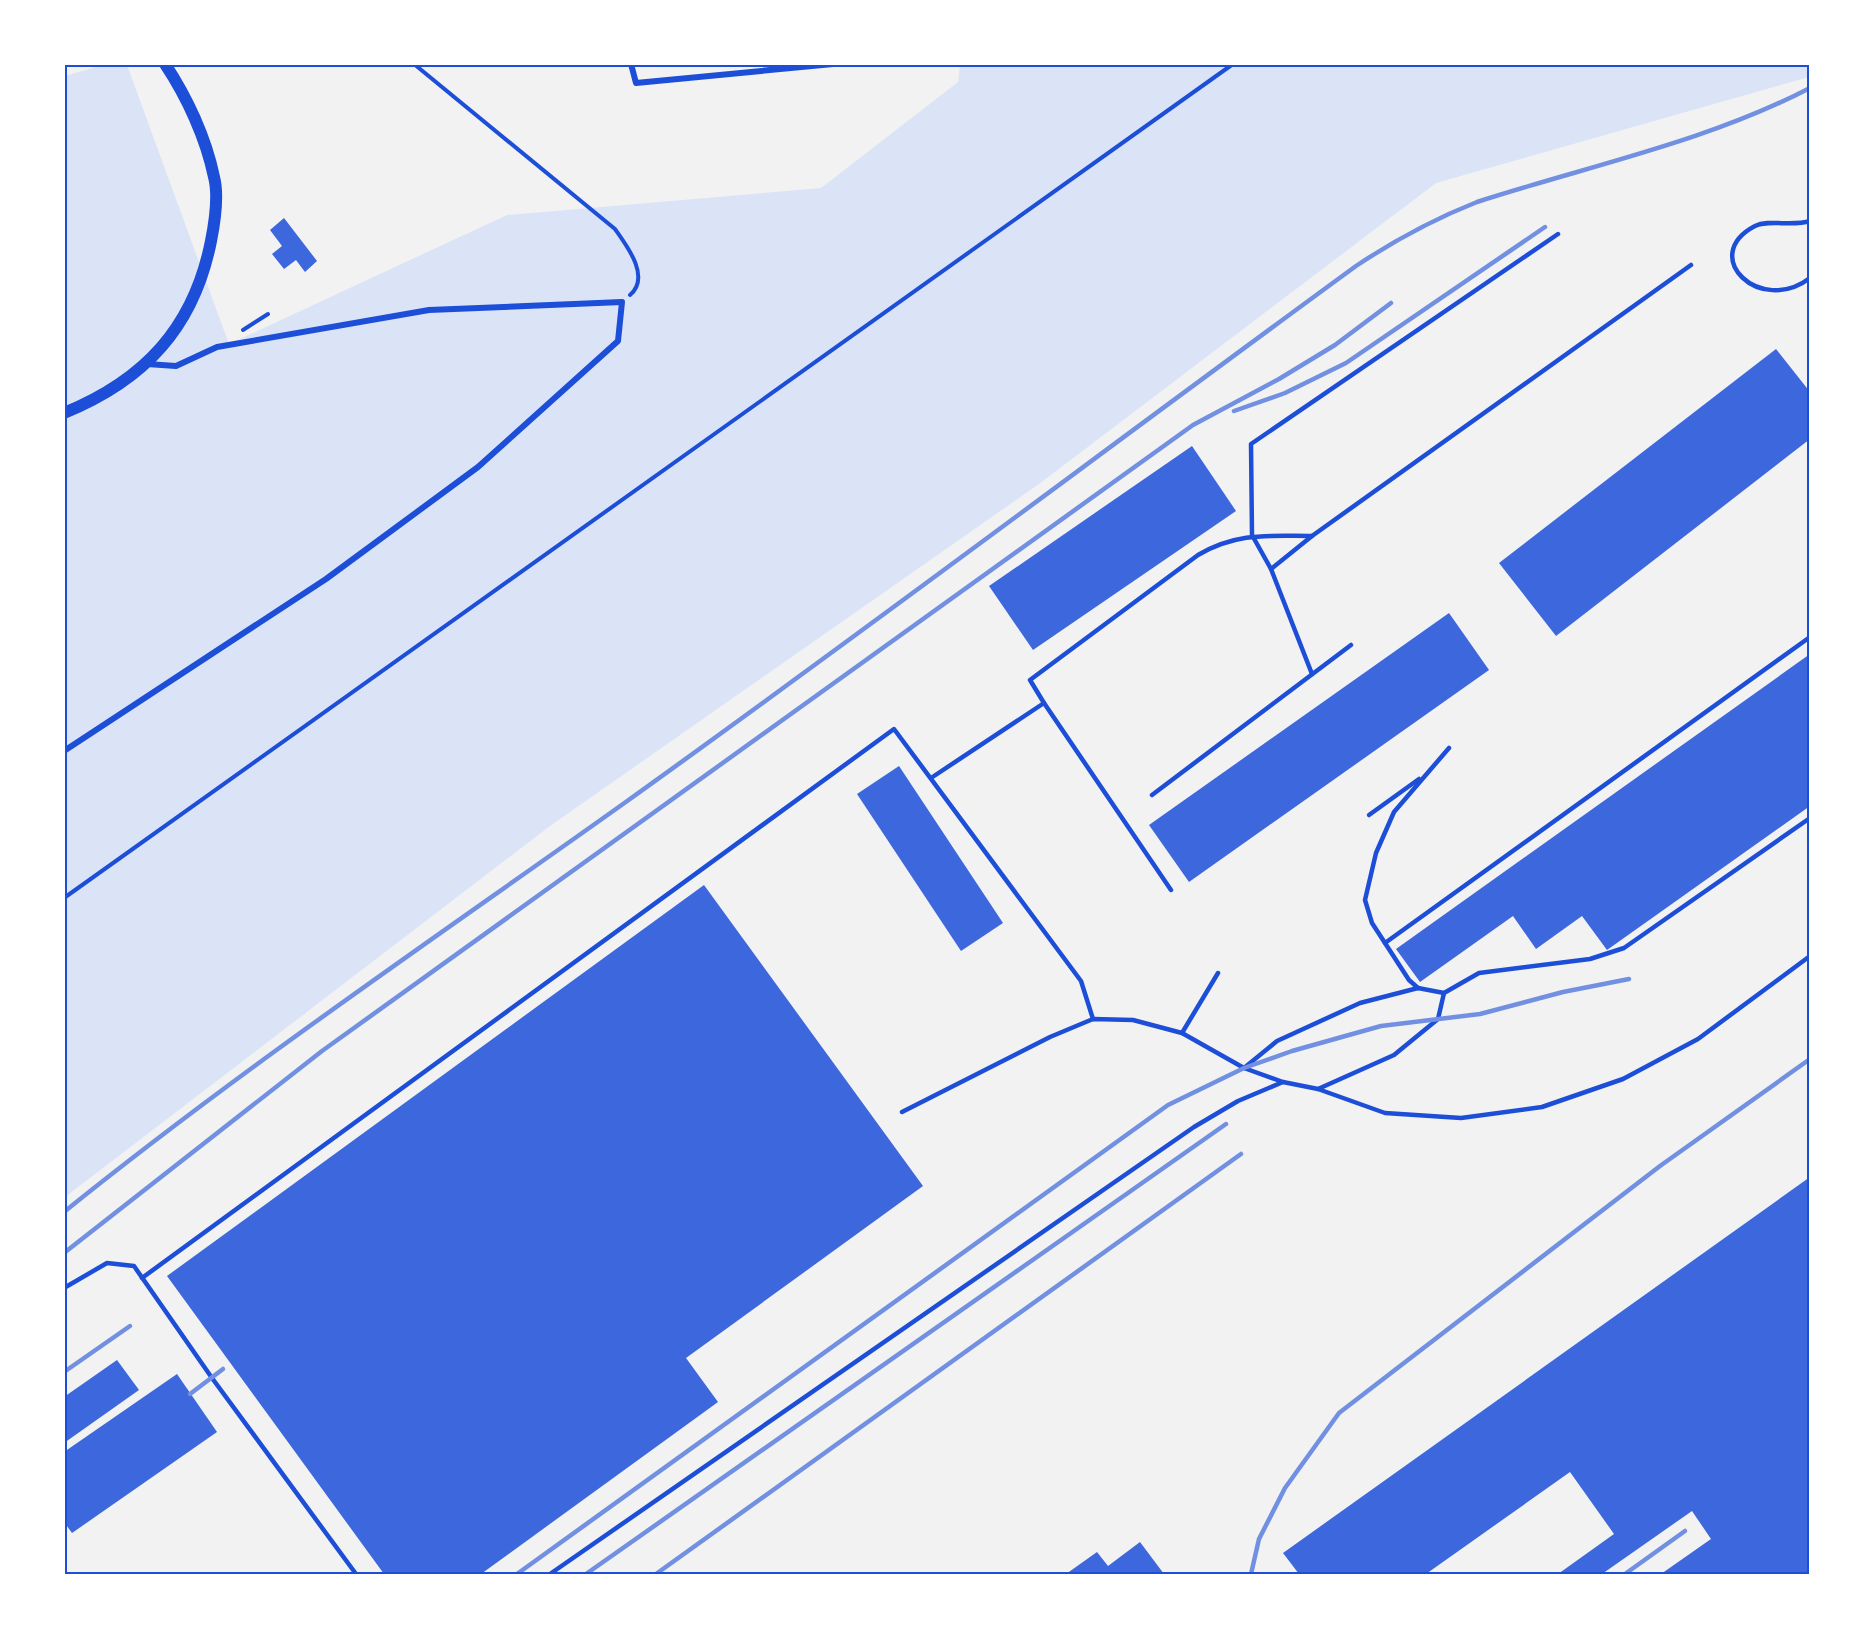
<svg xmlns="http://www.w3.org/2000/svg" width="1874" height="1639" font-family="Inter,sans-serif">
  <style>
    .green { fill: #dbe4f7 }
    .building { fill: #3d67dc }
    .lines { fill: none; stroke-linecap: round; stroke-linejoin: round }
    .path { stroke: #1d4ed8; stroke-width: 4 }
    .service { stroke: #1d4ed8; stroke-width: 4.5 }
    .minor { stroke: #1d4ed8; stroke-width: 6 }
    .secondary { stroke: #1d4ed8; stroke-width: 12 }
    .rail { stroke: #7290e2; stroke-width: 4.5 }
    .neatline { fill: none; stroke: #1d4ed8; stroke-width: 2 }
  </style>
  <rect width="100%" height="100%" fill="#f2f2f2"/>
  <path class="green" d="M103 65H127L229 344 507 215 821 188 958 82 960 65H1809V77L1436 183 1039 484 550 826 65 1197V76Z"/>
  <g class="building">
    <path d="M284 218 317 261 305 272 296 260 284 269 272 254 282 246 270 230Z"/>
    <path d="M1776 349 1810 392V439L1556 636 1499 563Z"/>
    <path d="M1192 446 1236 511 1033 650 989 586Z"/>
    <path d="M1449 613 1489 670 1189 882 1149 825Z"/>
    <path d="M1810 654V806L1607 950 1582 916 1536 949 1513 916 1420 982 1396 949Z"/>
    <path d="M899 766 1003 923 961 951 857 794Z"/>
    <path d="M704 885 923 1186 686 1358 718 1402 481 1574H384L167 1276Z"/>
    <path d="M1810 1177V1574H1661L1711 1539 1692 1511 1602 1574H1558L1614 1534 1570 1472 1426 1574H1299L1283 1553Z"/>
    <path d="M117 1360 139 1390 64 1443V1397Z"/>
    <path d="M177 1374 217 1432 72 1533 64 1522V1452Z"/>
    <path d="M1140 1542 1164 1574H1066L1097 1552 1108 1566Z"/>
  </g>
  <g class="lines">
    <g class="path">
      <path d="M414 64 615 229C627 246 651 277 630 295"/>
      <path d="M243 330 268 314"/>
      <path d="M64 898 1233 64"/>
    </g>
    <g class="service">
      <path d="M1810 221C1791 227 1769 219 1755 226 1698 256 1760 316 1810 278"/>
      <path d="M1271 569 1252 535 1251 444 1558 234"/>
      <path d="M1312 674 1271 569 1312 536"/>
      <path d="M1044 703 1171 890"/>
      <path d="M931 778 1044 703 1030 680 1198 555C1237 532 1269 536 1312 536L1691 265"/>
      <path d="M1152 795 1351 645"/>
      <path d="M1369 815 1419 779"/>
      <path d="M1385 943 1810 637"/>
      <path d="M1418 988 1409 980 1372 923 1365 900 1376 853 1394 812 1449 748"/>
      <path d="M1182 1033 1218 973"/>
      <path d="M1244 1068 1277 1041 1360 1003 1418 988 1444 993"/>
      <path d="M1318 1089 1394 1055 1438 1019 1444 993 1479 973 1590 959 1624 948 1810 818"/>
      <path d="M902 1112 1050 1037 1093 1019 1133 1020 1182 1033 1244 1068 1283 1082 1318 1089 1385 1113 1461 1118 1542 1107 1623 1079 1698 1039 1810 956"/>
      <path d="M142 1278 894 729 1081 981 1093 1019"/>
      <path d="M64 1288 107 1263 134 1266 212 1378 356 1574"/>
      <path d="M550 1574 1194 1127 1238 1101 1283 1082"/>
    </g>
    <g class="minor">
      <path d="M631 64 636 83 833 64"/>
      <path d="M64 751 326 579 478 467 618 341 622 302 429 310 217 347 176 366 147 364"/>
    </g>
    <path class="secondary" d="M64 413C145 380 194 327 211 241 215 221 219 196 214 177 206 138 187 97 165 64"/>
    <g class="rail">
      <path d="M1234 411 1285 393 1346 363 1545 227"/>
      <path d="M64 1212C244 1067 435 938 623 804 869 628 1111 445 1356 266 1395 240 1434 219 1477 202 1588 166 1706 142 1810 88"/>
      <path d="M64 1253 322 1051 1193 425 1279 379 1335 345 1391 303"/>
      <path d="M64 1372 130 1326"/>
      <path d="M190 1394 223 1369"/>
      <path d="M517 1574 1168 1105 1244 1068 1292 1051 1381 1026 1480 1014 1563 992 1629 979"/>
      <path d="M586 1574 1226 1124"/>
      <path d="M656 1574 1241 1154"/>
      <path d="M1251 1574 1259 1539 1285 1488 1339 1413 1660 1166 1810 1059"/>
      <path d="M1625 1574 1685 1531"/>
    </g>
  </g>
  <rect width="1874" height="1639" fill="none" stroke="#ffffff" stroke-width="132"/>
  <rect x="66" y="66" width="1742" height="1507" class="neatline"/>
</svg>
